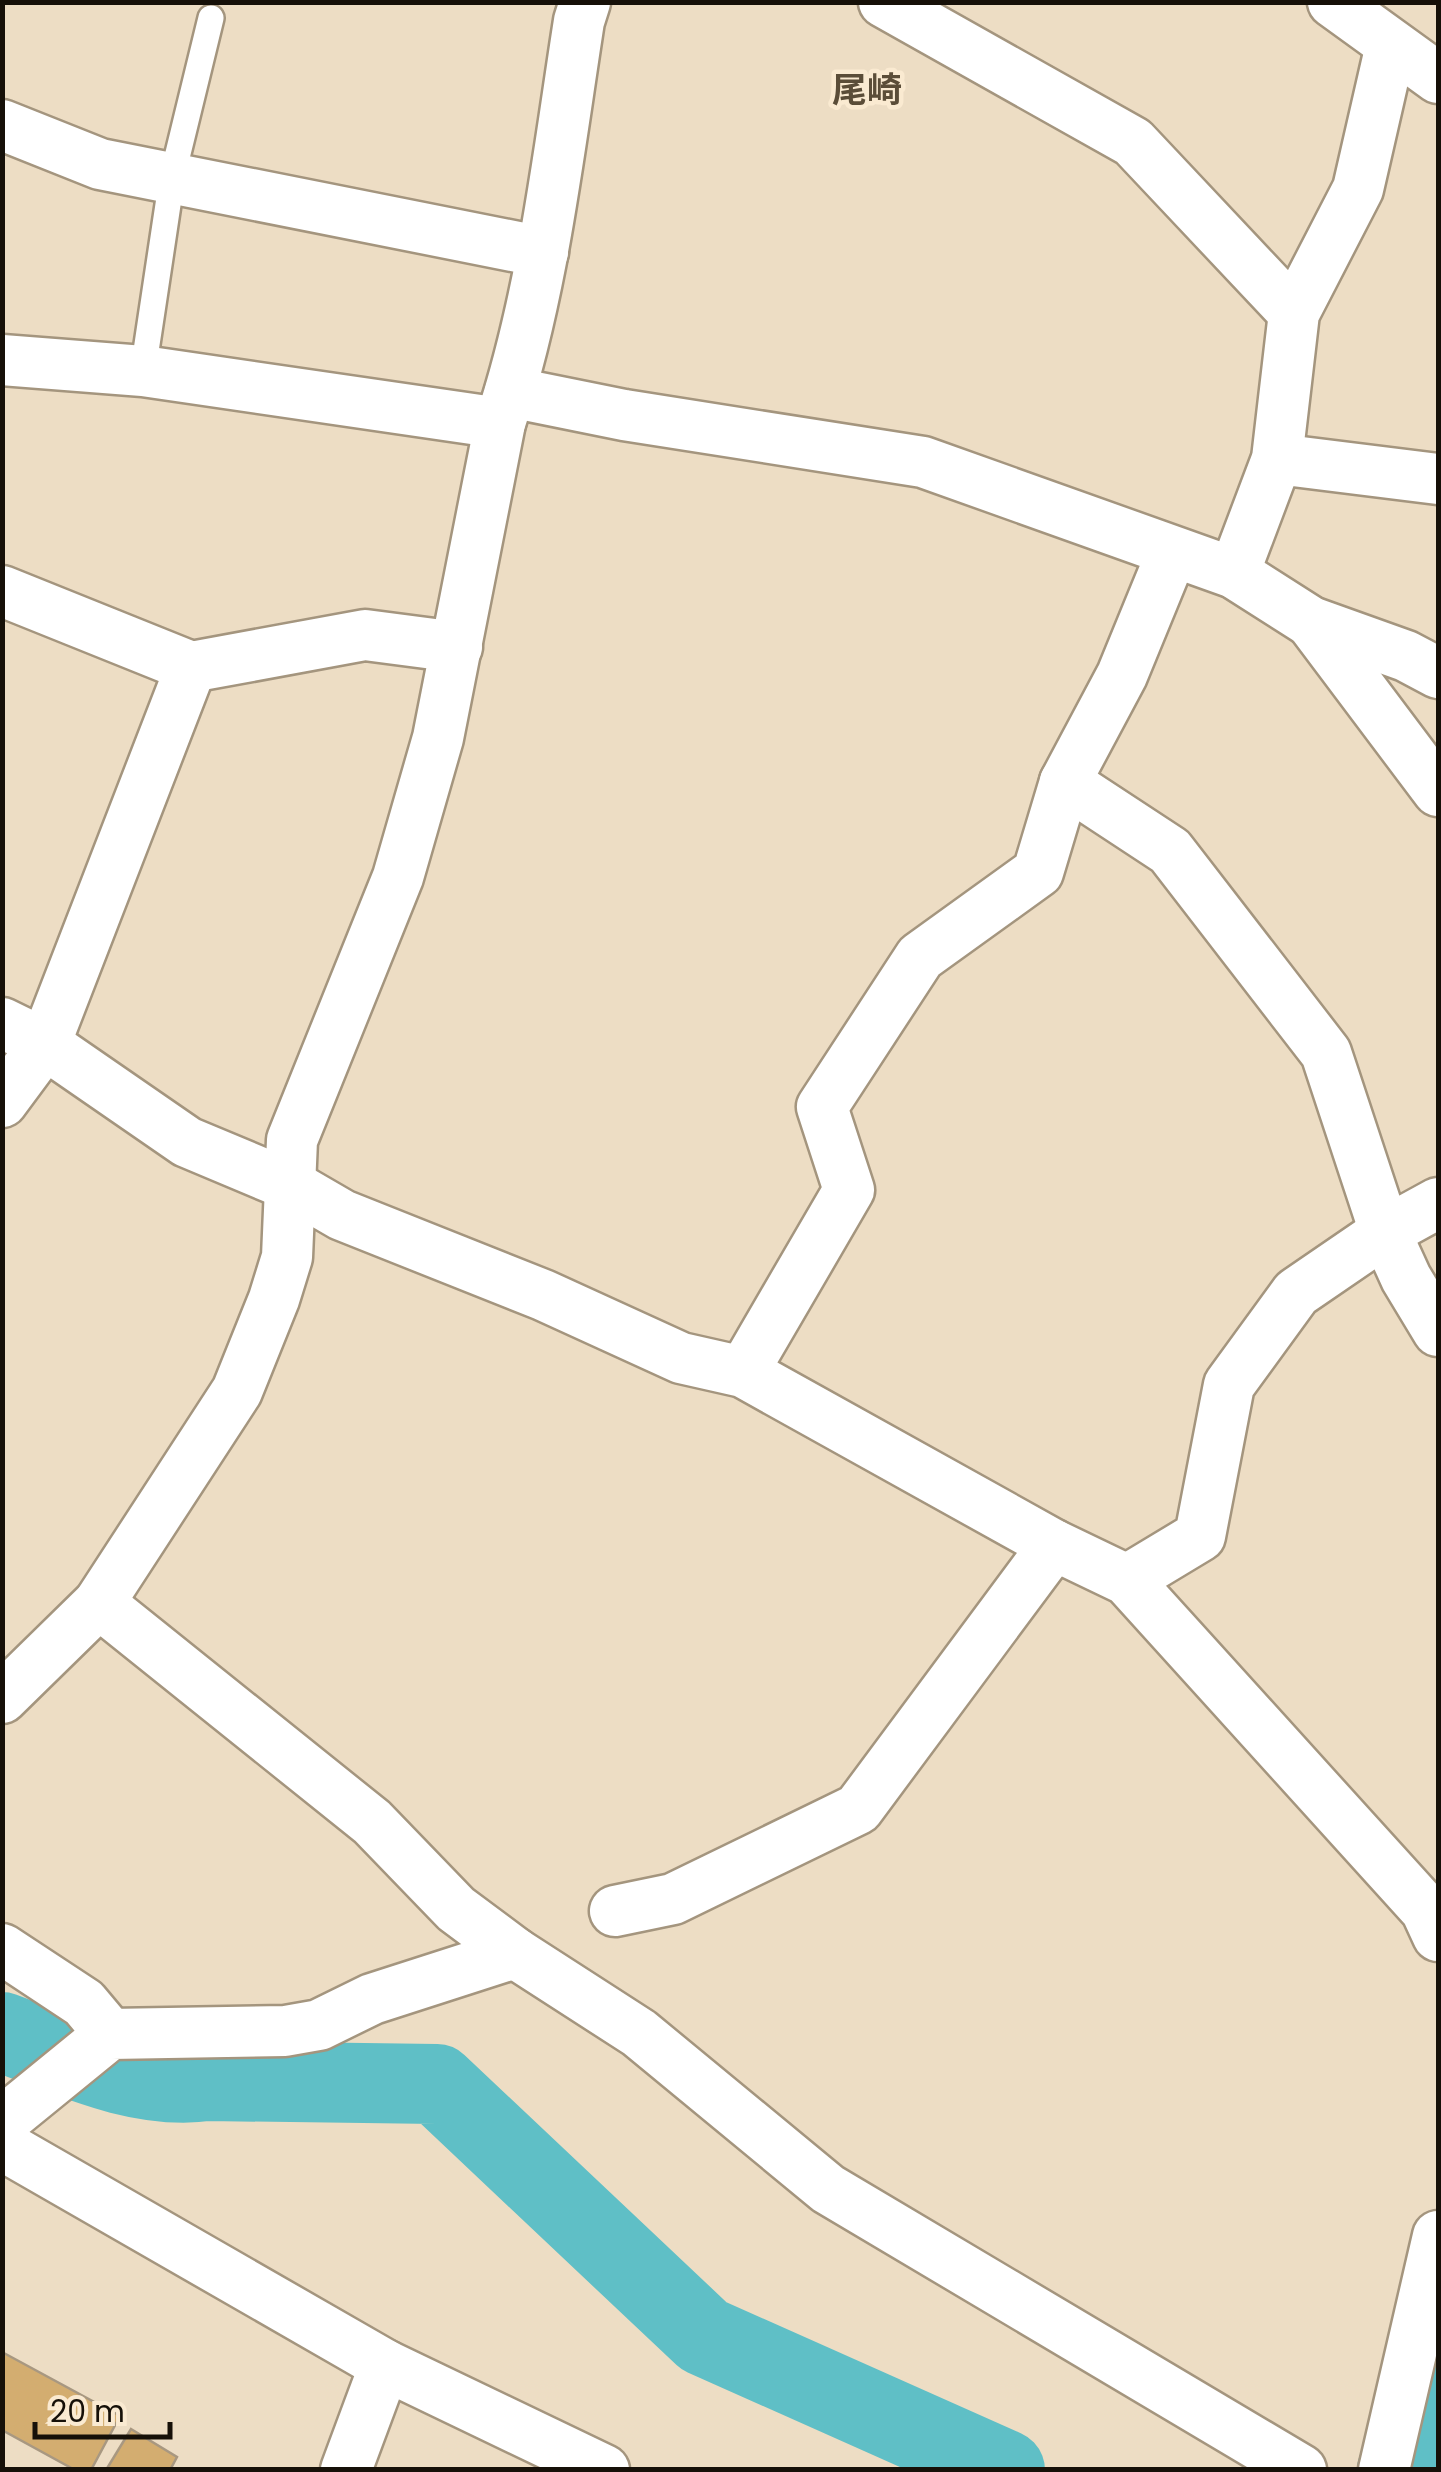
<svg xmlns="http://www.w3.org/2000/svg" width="1441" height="2472" font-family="Poppins,'Noto Sans JP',sans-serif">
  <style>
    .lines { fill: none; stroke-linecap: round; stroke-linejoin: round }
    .river { stroke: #5fbfc6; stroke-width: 80 }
    .building { fill: #d3ad70; stroke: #a89881; stroke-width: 2.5 }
    .service-casing { stroke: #a4957e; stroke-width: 30 }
    .minor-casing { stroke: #a4957e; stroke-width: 55 }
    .service { stroke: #fff; stroke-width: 25 }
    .minor { stroke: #fff; stroke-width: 50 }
    .labels { text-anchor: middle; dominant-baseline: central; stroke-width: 9; stroke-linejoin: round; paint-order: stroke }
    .quarter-label { font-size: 35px; font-weight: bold; fill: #5b4d38; stroke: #faead1 }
  </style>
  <rect width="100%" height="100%" fill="#edddc4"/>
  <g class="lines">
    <g class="river">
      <path d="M2 2032C67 2056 139 2091 208 2081L437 2084 704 2336 1005 2470"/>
      <path d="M1397 2470 1426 2390 1438 2373"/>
    </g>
  </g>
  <g class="building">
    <path d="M2 2352 120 2416 91 2470H75L2 2430Z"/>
    <path d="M131 2429 177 2457 170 2470H106Z"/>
  </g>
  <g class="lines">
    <g class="service-casing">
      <path id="service" d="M143 371 172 178 211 18"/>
    </g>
    <g class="minor-casing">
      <g id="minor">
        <path d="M884 2 1133 142 1294 313"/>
        <path d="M1333 2 1438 78"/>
        <path d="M2 125 100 164 543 252"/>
        <path d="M2 360 143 371 500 423"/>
        <path d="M510 392 624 415 923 462 1234 573 1311 622 1406 656 1438 673"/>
        <path d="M1277 459 1438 479"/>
        <path d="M1234 573 1277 459 1294 313 1358 189 1391 45"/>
        <path d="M2 591 191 667 365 635 457 647"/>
        <path d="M1311 622 1438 791"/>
        <path d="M1065 782 1170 851 1326 1053 1385 1232 1406 1278 1438 1331"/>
        <path d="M2 1023 45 1044 187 1142 292 1186 342 1215 543 1295 681 1358 743 1372 1054 1545 1127 1580 1426 1910 1438 1936"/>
        <path d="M2 1102 45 1044 191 667"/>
        <path d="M743 1372 849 1190 822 1107 920 957 1038 872 1065 782 1122 675 1172 553"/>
        <path d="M1127 1580 1200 1536 1229 1385 1296 1293 1385 1232 1438 1203"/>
        <path d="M99 1603 372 1822 456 1909 515 1953 639 2033 828 2189 1301 2470"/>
        <path d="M2 1698 99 1603 237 1391 274 1299 287 1257 292 1140 398 877 438 738 500 423C543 293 558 155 579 21L585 2"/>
        <path d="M615 1911 673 1899 858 1809 1054 1545"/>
        <path d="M2 1949 84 2003 110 2034"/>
        <path d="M2 2122 110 2034 285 2031 319 2025 372 1999 515 1953"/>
        <path d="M2 2145 385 2365 604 2470"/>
        <path d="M346 2470 385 2365"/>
        <path d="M1384 2470 1438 2236"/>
      </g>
    </g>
    <use href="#service" class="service"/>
    <use href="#minor" class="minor"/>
  </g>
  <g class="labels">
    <g class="quarter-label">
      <text x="867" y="89">尾崎</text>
    </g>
  </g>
  <rect width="1441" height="2472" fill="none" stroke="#161008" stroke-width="10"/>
  <path d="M35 2422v15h135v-15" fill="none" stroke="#161008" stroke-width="5"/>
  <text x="50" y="2422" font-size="30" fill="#161008" stroke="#faead1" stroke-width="8" paint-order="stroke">20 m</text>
</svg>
